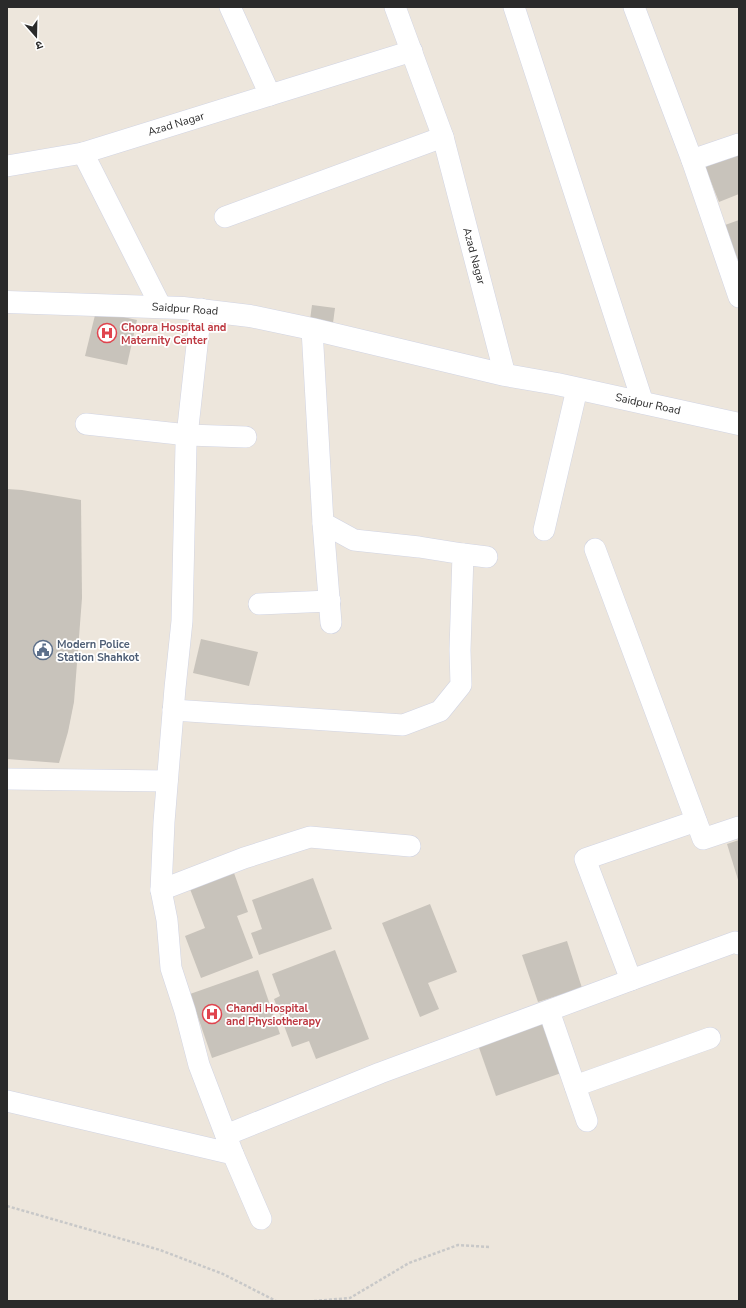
<svg xmlns="http://www.w3.org/2000/svg" width="746" height="1308" font-family="'Nunito Sans','Noto Sans Devanagari',sans-serif">
  <style>
    .building { fill: #c8c3bb }
    .lines { fill: none; stroke-linecap: round; stroke-linejoin: round }
    .minor-casing { stroke: #d1d4e3; stroke-width: 22 }
    .tertiary-casing { stroke: #d1d4e3; stroke-width: 23 }
    .path { stroke: #c8c8c8; stroke-width: 2.5; stroke-dasharray: 3 2; stroke-linecap: butt }
    .minor { stroke: #fff; stroke-width: 21 }
    .tertiary { stroke: #fff; stroke-width: 22 }
    .labels { text-anchor: middle; dominant-baseline: central; stroke-width: 3.5; stroke-linejoin: round; paint-order: stroke }
    .street-label { font-size: 11px; fill: #2a2a2a; stroke: #fff }
    .health-label { font-size: 11px; font-weight: bold; fill: #be3a42; stroke: #fff; text-anchor: start }
    .service-label { font-size: 11px; font-weight: bold; fill: #4e5e75; stroke: #fff; text-anchor: start }
  </style>
  <rect width="100%" height="100%" fill="#ede6dc"/>
  <g class="building">
    <path d="M739 154V194L719 202 705 167Z"/>
    <path d="M739 220V264L725 225Z"/>
    <path d="M312 305 335 308 333 323 310 320Z"/>
    <path d="M96 311 137 320 127 365 85 356Z"/>
    <path d="M7 489 22 490 81 500 82 598 74 702 68 732 59 763 7 759Z"/>
    <path d="M201 639 258 652 249 686 193 673Z"/>
    <path d="M739 840V883L727 844Z"/>
    <path d="M234 873 248 912 237 916 253 958 201 978 185 936 205 928 190 889Z"/>
    <path d="M313 878 332 929 259 955 251 933 262 929 252 900Z"/>
    <path d="M430 904 457 972 428 983 439 1009 420 1017 382 923Z"/>
    <path d="M567 941 582 988 538 1002 522 955Z"/>
    <path d="M335 950 369 1039 316 1059 309 1041 292 1047 274 999 280 996 272 974Z"/>
    <path d="M258 970 280 1034 212 1058 190 994Z"/>
    <path d="M546 1021 564 1072 496 1096 478 1045Z"/>
  </g>
  <g class="lines">
    <g class="minor-casing">
      <g id="minor">
        <path d="M395 7 443 137 505 375"/>
        <path d="M514 7 643 403"/>
        <path d="M634 7 692 160 739 297"/>
        <path d="M270 95 412 51"/>
        <path d="M83 153 161 307"/>
        <path d="M692 160 739 144"/>
        <path d="M7 166 83 153 270 95 230 7"/>
        <path d="M225 217 443 137"/>
        <path d="M86 424 188 435 246 437"/>
        <path d="M323 523 331 623"/>
        <path d="M544 530 577 389"/>
        <path d="M595 549 703 839 739 827"/>
        <path d="M463 554 487 557"/>
        <path d="M259 604 330 601"/>
        <path d="M173 710 403 725 440 711 461 685 460 650 463 554 419 547 354 540 323 523 312 329"/>
        <path d="M7 779 167 781"/>
        <path d="M161 890 244 858 310 837 410 846"/>
        <path d="M631 980 735 942 739 944"/>
        <path d="M549 1011 587 1121"/>
        <path d="M575 1086 710 1038"/>
        <path d="M7 1101 233 1154 199 1065 185 1011 171 968 167 920 161 890 164 822 175 688 182 621 186 445 201 309"/>
        <path d="M226 1135 380 1073 631 980 585 859 696 821"/>
        <path d="M233 1154 261 1219"/>
      </g>
    </g>
    <g class="tertiary-casing">
      <path id="tertiary" d="M7 302 183 308 250 316 312 329 505 375 557 384 739 424"/>
    </g>
    <g class="path">
      <path d="M7 1206 160 1250 223 1274 276 1301"/>
      <path d="M314 1301 350 1298 409 1263 458 1245 489 1247"/>
    </g>
    <use href="#minor" class="minor"/>
    <use href="#tertiary" class="tertiary"/>
  </g>
  <defs>
    <g id="hospital-ring" transform="scale(1)"><circle r="9.5" fill="#fff" stroke="#e0444e" stroke-width="1.5"/><path d="M-5-5h3v3.5h4V-5h3V5h-3V1.5h-4V5h-3Z" fill="#e0444e"/></g>
    <g id="civic-ring" transform="scale(1)"><circle r="9.5" fill="#fff" stroke="#5c6f8a" stroke-width="1.5"/><path d="M-.6-6.5H3V-4.5H.6V-3L4-1V1h2V6H-6V1h2V-1L-.6-3ZM-1.2 2.5V6h2.4V2.5Z" fill="#5c6f8a"/></g>
  </defs>
  <g fill-rule="evenodd">
    <use href="#hospital-ring" x="107" y="333"/>
    <use href="#civic-ring" x="43" y="650"/>
    <use href="#hospital-ring" x="212" y="1014"/>
  </g>
  <g class="labels">
    <g class="street-label">
      <text transform="translate(176 124) rotate(-17)">Azad Nagar</text>
      <text transform="translate(474 256) rotate(75)">Azad Nagar</text>
      <text transform="translate(185 309) rotate(4)">Saidpur Road</text>
      <text transform="translate(648 404) rotate(12)">Saidpur Road</text>
    </g>
    <g class="health-label">
      <text x="121" y="327">Chopra Hospital and<tspan x="121" dy="13">Maternity Center</tspan></text>
      <text x="226" y="1008">Chandi Hospital<tspan x="226" dy="13">and Physiotherapy</tspan></text>
    </g>
    <g class="service-label">
      <text x="57" y="644">Modern Police<tspan x="57" dy="13">Station Shahkot</tspan></text>
    </g>
  </g>
  <rect width="746" height="1308" fill="none" stroke="#2a2a2a" stroke-width="16"/>
  <g transform="translate(36 36) rotate(160)" stroke="#ffffff" stroke-width="3" paint-order="stroke">
  <path d="M0-3L7 15L0 10L-7 15Z" fill="#2a2a2a"/>
  <text y="-6" font-size="11" font-weight="bold" text-anchor="middle" fill="#2a2a2a">उ</text>
  </g>
</svg>
